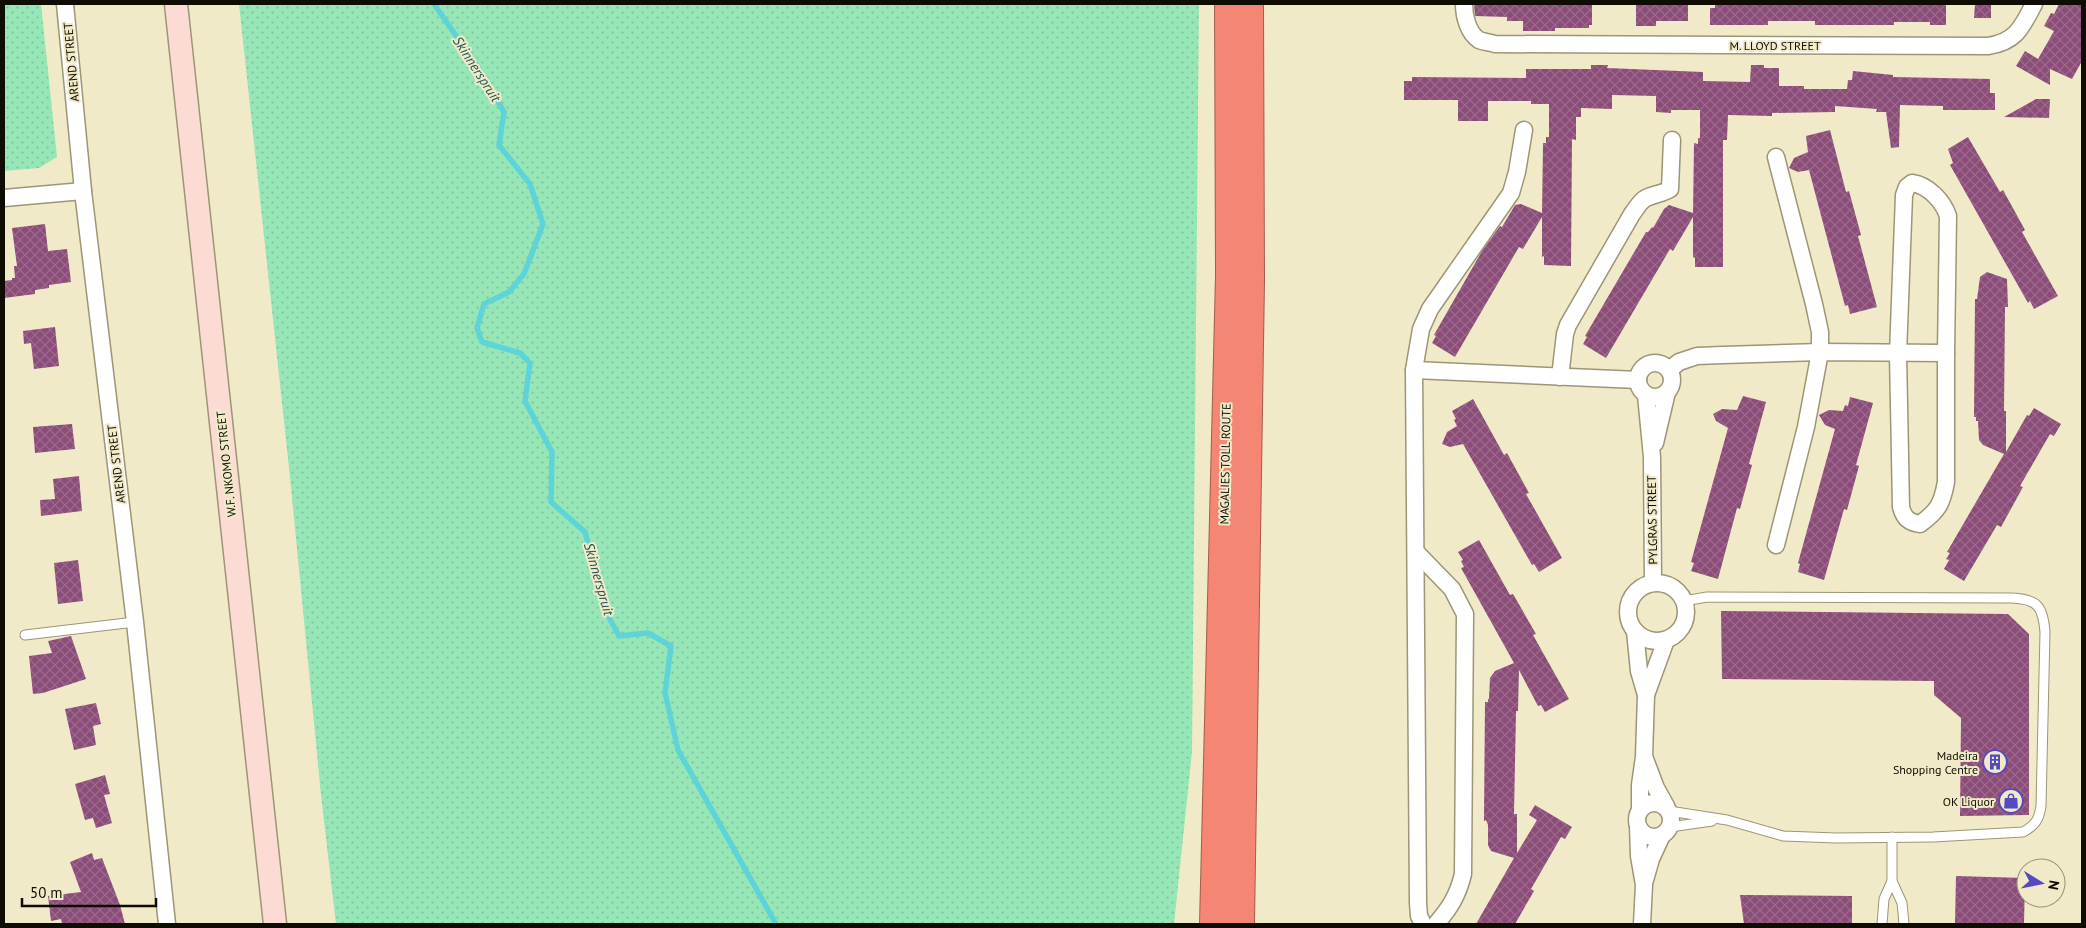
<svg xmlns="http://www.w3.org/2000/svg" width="2086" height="928" font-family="'PT Sans',sans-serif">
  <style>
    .grass { fill: url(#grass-dots) }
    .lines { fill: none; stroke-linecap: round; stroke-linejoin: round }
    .stream { stroke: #5ed4d8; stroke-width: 5.5 }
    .building { fill: url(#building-cross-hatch) }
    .lane-casing { stroke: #9c9676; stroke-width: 11 }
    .street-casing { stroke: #9c9676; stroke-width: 19 }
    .secondary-casing { stroke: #9c9676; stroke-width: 25 }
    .highway-casing { stroke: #a45c4c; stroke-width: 30 }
    .lane { stroke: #fff; stroke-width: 9 }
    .street { stroke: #fff; stroke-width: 16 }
    .secondary { stroke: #fcdbd5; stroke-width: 22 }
    .highway { stroke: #f58674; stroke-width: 28 }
    .labels { text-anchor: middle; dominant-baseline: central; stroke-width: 4; stroke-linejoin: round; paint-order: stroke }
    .street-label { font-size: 12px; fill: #0f0d03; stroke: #f1eac8 }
    .poi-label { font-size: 12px; fill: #0f0d03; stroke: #f1eac8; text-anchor: end }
    .water-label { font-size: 14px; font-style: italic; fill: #205455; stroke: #f1eac8 }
  </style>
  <defs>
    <pattern id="grass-dots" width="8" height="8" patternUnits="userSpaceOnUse" patternTransform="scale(1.25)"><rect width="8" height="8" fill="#97e6b7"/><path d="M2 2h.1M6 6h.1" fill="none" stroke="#81c49c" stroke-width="1.8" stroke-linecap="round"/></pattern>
    <pattern id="building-cross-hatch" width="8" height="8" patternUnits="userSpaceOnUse" patternTransform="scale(1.25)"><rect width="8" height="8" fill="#8c4b78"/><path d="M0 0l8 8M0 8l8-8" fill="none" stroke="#996b8a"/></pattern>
  </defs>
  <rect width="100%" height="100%" fill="#f1eac8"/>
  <g class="grass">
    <path d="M4 4H41L57 157 39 168 4 171Z"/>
    <path d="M239 4H1199L1192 752 1174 924H336L321 795 290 477Z"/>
  </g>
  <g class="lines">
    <path class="stream" d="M434 4 477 66 504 112 499 145 530 184 543 224 524 274 509 292 484 304 477 328 482 342 520 353 530 363 525 401 552 452 551 502 585 532 606 612 619 636 648 633 671 646 665 693 678 750 776 924"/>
  </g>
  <g class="building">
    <path d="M1474 4H1592V25H1589V28H1555V31H1523V21H1507V17L1475 16Z"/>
    <path d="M1636 4H1688V21H1656V26H1636Z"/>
    <path d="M1715 4H1946V25H1930V22H1894V25H1815V21H1768V25H1710V8H1715Z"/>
    <path d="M1975 4H1991V18H1974Z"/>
    <path d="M2059 4H2082V61L2072 79 2050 69V85L2016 66 2025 51 2038 59 2054 31 2044 26 2051 13 2054 14Z"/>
    <path d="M1591 65H1608L1607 68 1703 72V81L1750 82 1751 65H1764V68H1779V86H1804V89H1847L1848 80H1852L1853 71 1893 75V77L1990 79V93H1995V110H1943V106L1900 105 1899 147 1891 148 1886 112H1876L1877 109 1835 106V112L1772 113V116L1728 115 1727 140H1723V267H1695V258L1693 257V217L1673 251 1670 249 1606 358 1583 344 1587 337 1585 336 1646 232H1648L1652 227 1653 228 1664 209 1669 205 1693 213 1694 143 1698 144V138H1700V110H1671V113L1656 112V96L1612 95V109L1581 108V117H1576V140L1572 139 1571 266 1544 265V256L1542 257V217L1523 249 1519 247 1455 357 1432 343 1436 336 1434 335 1482 251 1500 226 1502 227 1515 205 1521 204 1542 213 1543 143H1546V137H1549V104H1531V101H1488V121H1458V100H1404V81H1412V77L1526 78V69H1591Z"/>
    <path d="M2036 99H2050L2049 118 2004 117Z"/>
    <path d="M1830 130 1846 192 1849 191 1861 235 1858 236 1877 307 1850 314 1848 305 1845 306 1809 170 1798 172 1789 168 1794 158 1808 152 1806 136Z"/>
    <path d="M1968 137 2000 192 2003 190 2025 230 2022 232 2058 296 2034 309 2030 301 2028 303 1950 165 1953 163 1948 149Z"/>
    <path d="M45 224 48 251 67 249 71 282 49 285V288L35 290V294L4 298V281L12 280V278H15L14 266H17L12 228Z"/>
    <path d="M1987 272 2007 279 2008 307H2005L2004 411H2006V452L2027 415 2029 416 2034 408 2061 424 2054 436 2050 434 2020 486 2023 487 2001 527 1997 525 1964 581 1944 569 1949 560 1946 559 1950 553 1947 552 2004 454 1983 445 1979 440 1978 421H1976V417H1974L1975 299H1977L1980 277Z"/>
    <path d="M55 327 59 366 34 369 31 343 24 344 23 331Z"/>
    <path d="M1743 396 1766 402 1749 464 1752 465 1740 509 1737 508 1718 579 1691 571 1694 563 1691 562 1728 428 1716 421 1713 414 1722 409 1737 410Z"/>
    <path d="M1850 397 1873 403 1856 465 1859 466 1847 510 1844 509 1824 580 1798 572 1800 564 1798 563 1835 429 1825 425 1819 415 1829 410 1843 411 1845 405 1848 406Z"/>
    <path d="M1473 399 1504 455 1507 453 1529 493 1526 494 1562 558 1539 572 1534 564 1532 565 1463 444 1450 447 1442 444 1447 432 1457 426 1454 420 1456 419 1452 411Z"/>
    <path d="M72 424 75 449 35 453 33 427Z"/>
    <path d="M79 476 82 511 41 516 40 500 55 499 53 479Z"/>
    <path d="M1479 540 1510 595 1513 594 1536 634 1533 635 1569 699 1545 712 1541 705 1538 706 1519 670 1518 711H1516L1514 814H1517V853L1537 820 1529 815 1535 805 1572 827 1565 839 1561 837 1531 889 1534 891 1515 924H1476L1514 858 1491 851 1488 845V825L1486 820 1484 821 1485 702H1488V699H1489L1490 678 1495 671 1514 663 1461 568 1464 567 1461 561 1463 560 1458 552Z"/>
    <path d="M78 560 83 601 58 604 54 563Z"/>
    <path d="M1721 611 2008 614 2029 634V815L1960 816 1961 718 1934 695V681L1722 679Z"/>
    <path d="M71 636 86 679 43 693 33 694 29 656 52 653 48 641Z"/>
    <path d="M96 703 101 724 93 726 96 745 74 750 65 709Z"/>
    <path d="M105 775 110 794 104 795 112 823 96 828 93 818 85 820 75 784Z"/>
    <path d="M92 853 94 860 102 858 120 905 125 924H62L61 919 51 921 48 896 81 892 70 862Z"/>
    <path d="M1956 876 2025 878 2024 924H1955Z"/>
    <path d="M1740 895 1852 896V924H1744Z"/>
  </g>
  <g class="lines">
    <g class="lane-casing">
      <g id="lane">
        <path d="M25 635 135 622"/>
        <path d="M1669 811 1727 820 1783 836 1836 838 1933 837 2023 832C2036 825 2039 819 2041 806L2045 632C2043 607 2038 599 2012 598L1707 597 1684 601"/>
        <path d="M1670 827 1712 821"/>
        <path d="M1892 837V881L1902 903 1904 924"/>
        <path d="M1882 924 1884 899 1892 881"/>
      </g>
    </g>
    <g class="street-casing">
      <g id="street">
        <path d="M65 4 83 191 135 622 167 924"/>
        <path d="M1464 4C1464 16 1468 33 1479 40 1483 42 1490 42 1495 44L1988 46C2016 42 2022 27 2034 4"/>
        <path d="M1912 183C1928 185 1943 201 1948 216L1946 353V482C1942 504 1938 511 1920 524 1908 522 1904 518 1901 507L1898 354 1904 195 1907 187Z"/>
        <path d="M4 198 83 191"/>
        <circle cx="1655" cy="380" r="17"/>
        <path d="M1414 370 1638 380"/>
        <path d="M1669 370 1679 362 1697 356 1723 355 1820 352 1946 353"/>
        <path d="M1560 377 1565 334 1568 325 1632 214C1636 209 1640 201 1646 198 1654 194 1662 194 1670 189L1672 140"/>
        <path d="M1646 395 1652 457 1653 582"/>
        <path d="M1655 443 1667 392"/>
        <path d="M1776 545 1806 427 1820 352V332L1814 304 1776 157"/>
        <path d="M1416 552 1452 589 1465 614 1463 874C1458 895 1450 908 1436 924"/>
        <circle cx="1657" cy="612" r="29"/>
        <path d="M1635 631 1639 671 1646 695 1644 757 1640 785V809"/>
        <path d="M1646 695 1666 640"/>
        <path d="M1645 759 1656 788 1666 806"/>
        <circle cx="1654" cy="820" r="17"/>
        <path d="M1638 826 1639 856 1644 885 1642 924"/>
        <path d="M1645 880 1651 859 1662 835"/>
        <path d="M1423 924 1419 916 1418 903 1414 370 1421 329 1430 309 1511 193 1517 172 1524 130"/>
      </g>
    </g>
    <g class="secondary-casing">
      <path id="secondary" d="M176 4 275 924"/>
    </g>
    <g class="highway-casing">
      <g id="highway">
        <path d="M1214 924 1230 275 1229 4"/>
        <path d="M1240 924 1250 280 1249 4"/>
      </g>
    </g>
    <use href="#lane" class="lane"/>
    <use href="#street" class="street"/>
    <use href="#secondary" class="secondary"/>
    <use href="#highway" class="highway"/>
  </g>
  <defs>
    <g id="building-ring" transform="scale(1.25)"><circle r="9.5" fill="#f1eac8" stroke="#5349c0" stroke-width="1.5"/><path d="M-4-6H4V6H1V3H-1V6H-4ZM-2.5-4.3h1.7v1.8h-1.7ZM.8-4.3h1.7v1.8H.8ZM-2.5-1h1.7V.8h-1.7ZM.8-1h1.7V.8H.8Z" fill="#5349c0"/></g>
    <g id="shop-ring" transform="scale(1.25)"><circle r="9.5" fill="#f1eac8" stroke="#5349c0" stroke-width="1.5"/><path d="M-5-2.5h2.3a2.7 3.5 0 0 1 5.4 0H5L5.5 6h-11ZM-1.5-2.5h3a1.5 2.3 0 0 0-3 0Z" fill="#5349c0"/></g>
  </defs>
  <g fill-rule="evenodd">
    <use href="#building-ring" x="1995" y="762"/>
    <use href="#shop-ring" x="2011" y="801"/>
  </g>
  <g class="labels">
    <g class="street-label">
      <text x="1775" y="45">M. LLOYD STREET</text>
      <text transform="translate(71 62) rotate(-95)">AREND STREET</text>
      <text transform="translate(116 464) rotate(-97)">AREND STREET</text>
      <text transform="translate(226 464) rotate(-96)">W.F. NKOMO STREET</text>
      <text transform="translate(1225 464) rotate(-89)">MAGALIES TOLL ROUTE</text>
      <text transform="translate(1652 520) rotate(-91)">PYLGRAS STREET</text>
    </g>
    <g class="poi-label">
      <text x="1978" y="755">Madeira<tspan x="1978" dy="14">Shopping Centre</tspan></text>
      <text x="1994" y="801">OK Liquor</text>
    </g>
    <g class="water-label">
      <text transform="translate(477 69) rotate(57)">Skinnerspruit</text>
      <text transform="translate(599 579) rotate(74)">Skinnerspruit</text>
    </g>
  </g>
  <rect width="2086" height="928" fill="none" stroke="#0f0d03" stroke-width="10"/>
  <g transform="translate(2041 883) rotate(100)"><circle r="24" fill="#f1eac8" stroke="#979279"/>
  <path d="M0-4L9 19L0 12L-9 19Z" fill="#5349c0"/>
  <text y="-8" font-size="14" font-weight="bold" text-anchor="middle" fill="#0f0d03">N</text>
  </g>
  <path d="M22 898v8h134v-8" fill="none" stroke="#0f0d03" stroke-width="2.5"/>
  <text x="30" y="898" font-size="15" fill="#0f0d03" stroke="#f1eac8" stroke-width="4" paint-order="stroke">50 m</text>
</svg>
